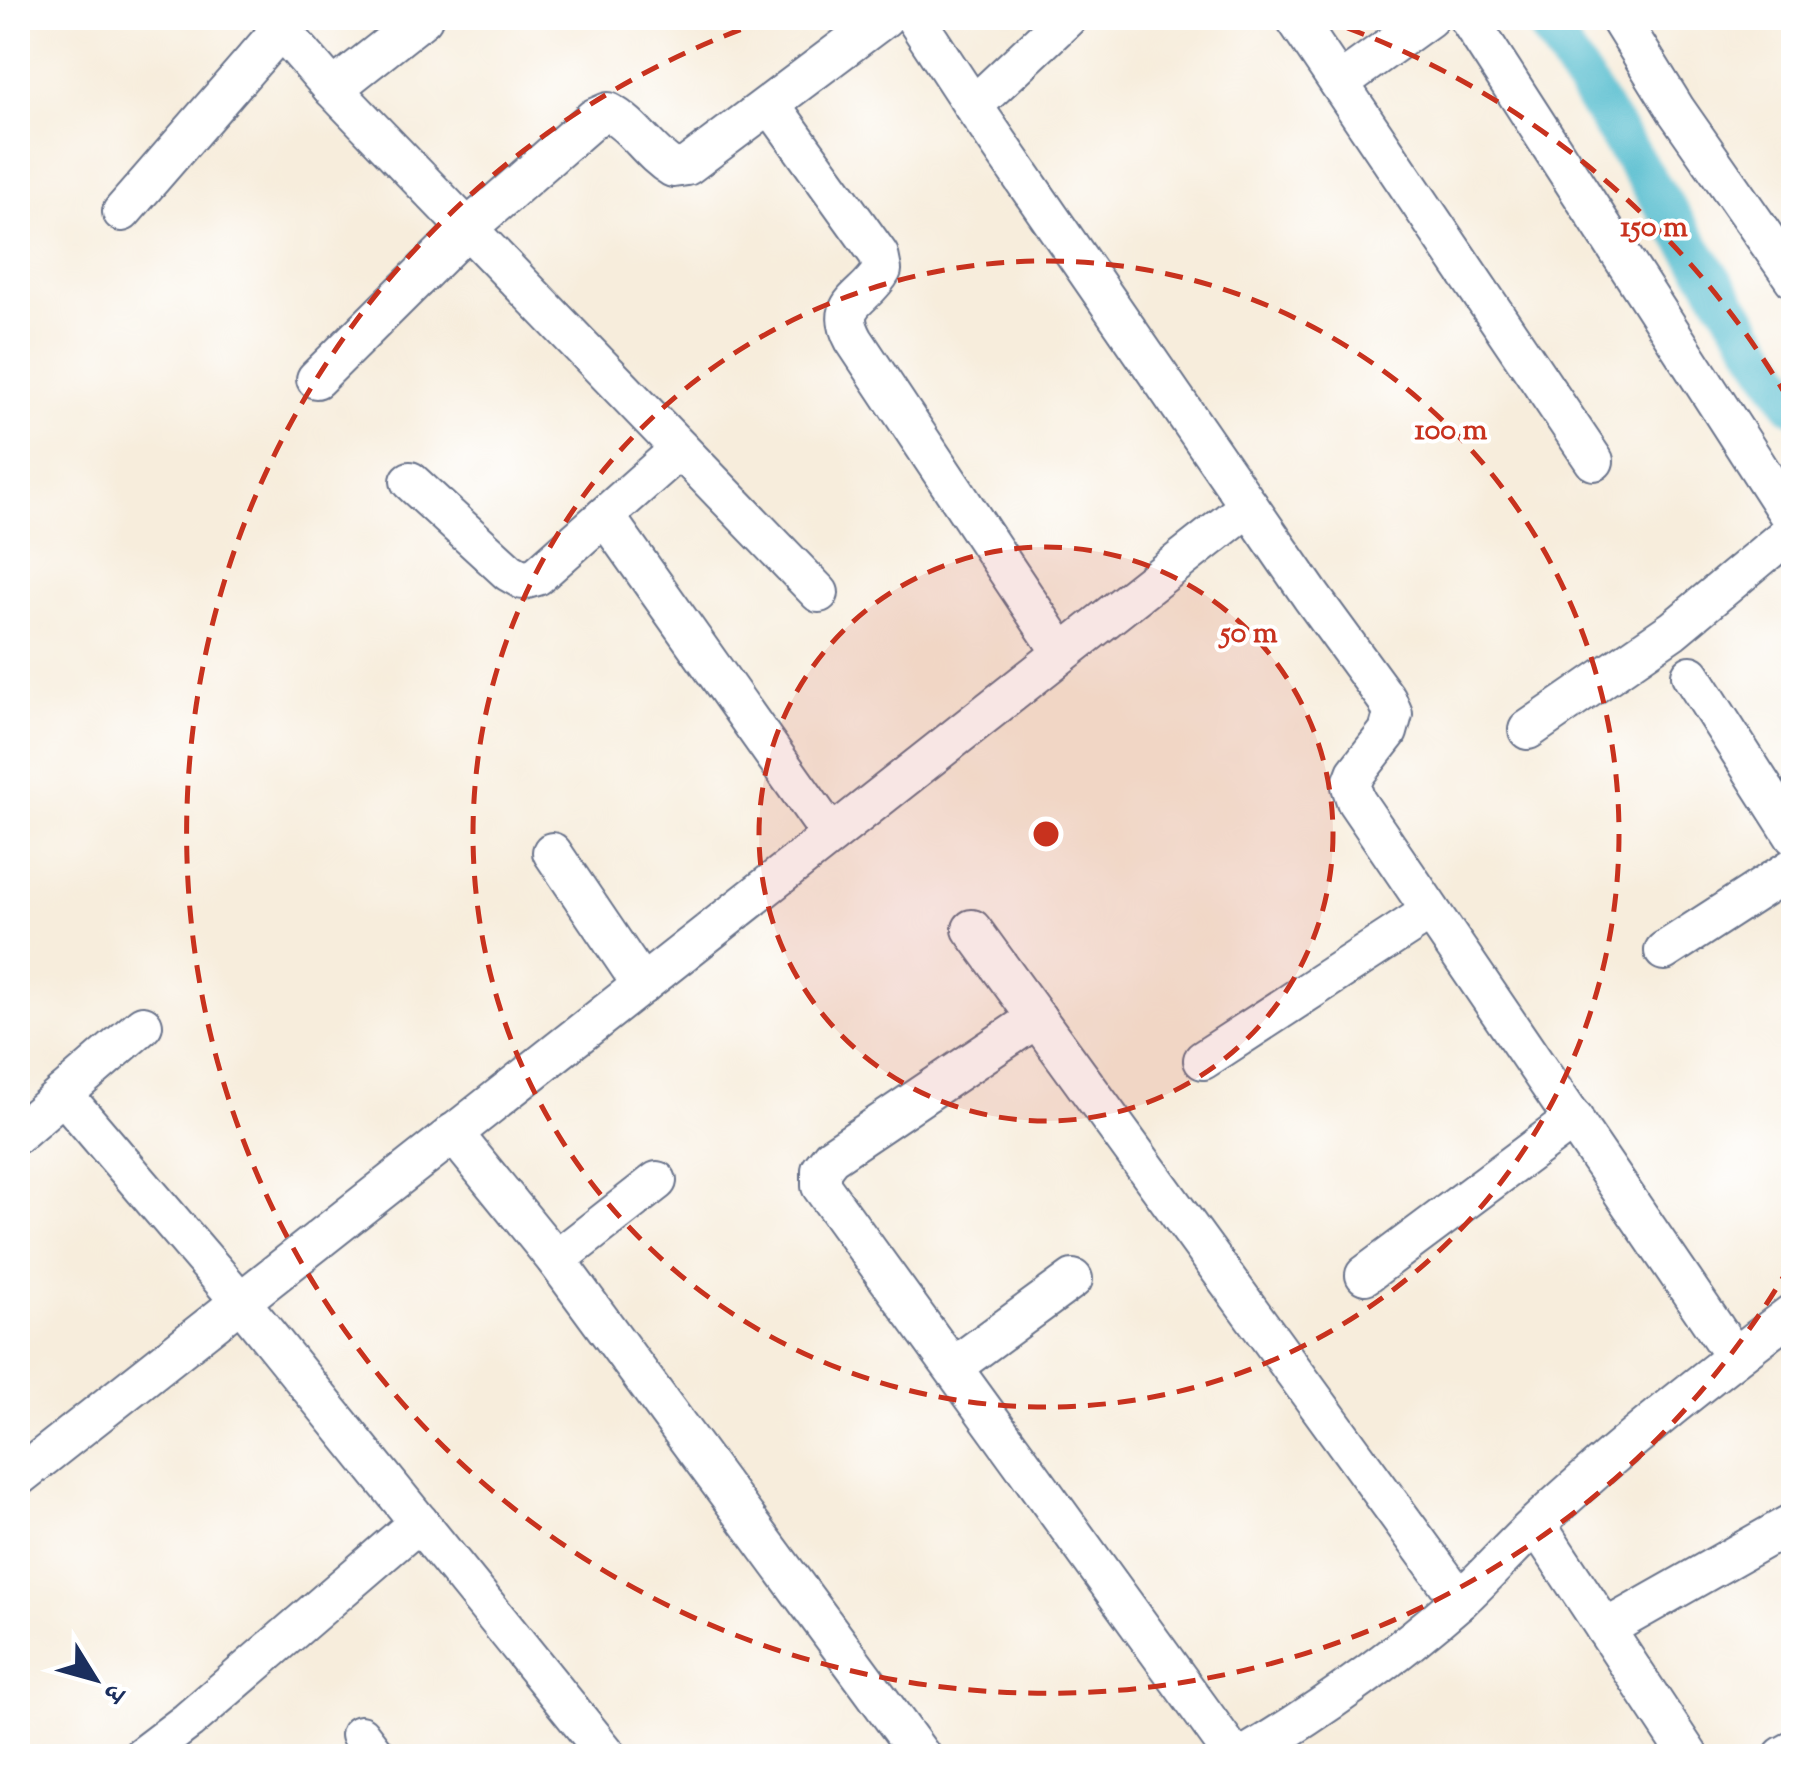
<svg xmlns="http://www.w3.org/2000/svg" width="1811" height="1774" font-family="'Sorts Mill Goudy','Noto Serif Devanagari',serif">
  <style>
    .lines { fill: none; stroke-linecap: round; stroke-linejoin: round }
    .canal { stroke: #52bcce; stroke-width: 40 }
    .minor-casing { stroke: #68728a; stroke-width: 42 }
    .minor { stroke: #fff; stroke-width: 38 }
    .ring { fill: none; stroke: #c8321e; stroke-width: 5; stroke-dasharray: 18 12 }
    .centre { fill: #c8321e; stroke: #fff; stroke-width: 5 }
    .ring-label { font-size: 30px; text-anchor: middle; font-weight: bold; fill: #c8321e; stroke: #fff; stroke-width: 8; stroke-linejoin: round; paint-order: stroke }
  </style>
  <rect width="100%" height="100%" fill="#fff"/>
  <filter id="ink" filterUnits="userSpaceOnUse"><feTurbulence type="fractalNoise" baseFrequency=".01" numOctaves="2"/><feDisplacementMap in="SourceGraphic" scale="20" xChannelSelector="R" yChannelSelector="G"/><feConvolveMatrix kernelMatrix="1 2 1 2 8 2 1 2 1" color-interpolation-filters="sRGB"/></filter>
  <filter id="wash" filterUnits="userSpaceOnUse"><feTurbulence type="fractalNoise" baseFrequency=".0048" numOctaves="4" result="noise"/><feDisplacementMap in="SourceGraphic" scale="40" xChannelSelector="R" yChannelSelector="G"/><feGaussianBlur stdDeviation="2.25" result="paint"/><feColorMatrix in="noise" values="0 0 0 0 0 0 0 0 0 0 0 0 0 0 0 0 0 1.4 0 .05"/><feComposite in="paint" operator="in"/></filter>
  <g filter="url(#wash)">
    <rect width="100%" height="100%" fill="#f7eddc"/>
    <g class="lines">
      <path class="canal" d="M1542 18 1794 405"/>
    </g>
  </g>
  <g filter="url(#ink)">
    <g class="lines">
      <g class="minor-casing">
        <g id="minor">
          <path d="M271 18 333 89 819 593"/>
          <path d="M915 18 973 106 1311 596 1387 700 1393 714 1388 732 1356 773 1351 786 1356 801 1734 1356"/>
          <path d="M1295 18 1594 461"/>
          <path d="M1468 18 1794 523"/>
          <path d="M1619 18 1676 110 1794 279"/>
          <path d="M1339 83 1429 18"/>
          <path d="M333 89 423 18"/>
          <path d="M771 105 879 255 882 270C865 301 833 301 854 340L1062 653"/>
          <path d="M973 106 1067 18"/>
          <path d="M122 212 281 29"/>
          <path d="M316 379 468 228 594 118 608 112C634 125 648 153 673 168L687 166 884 18"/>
          <path d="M410 481 509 572 523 580 537 576 680 449"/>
          <path d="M605 516 831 835"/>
          <path d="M1691 675 1794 836"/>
          <path d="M1528 730 1673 630 1794 529"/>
          <path d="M552 852 642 985"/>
          <path d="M972 929 1460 1600"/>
          <path d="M1664 951 1794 867"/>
          <path d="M1037 1018 831 1157 821 1170V1186L1234 1756"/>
          <path d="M1203 1060 1430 912"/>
          <path d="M63 1094 240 1301 608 1756"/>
          <path d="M18 1133 143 1025"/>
          <path d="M453 1133 556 1260 921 1756"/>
          <path d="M556 1260 657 1181"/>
          <path d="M1365 1275 1574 1119"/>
          <path d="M953 1367 1073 1279"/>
          <path d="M18 1477 1249 506"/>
          <path d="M1536 1524 1689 1756"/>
          <path d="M1605 1629 1794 1522"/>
          <path d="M360 1735 376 1756"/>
          <path d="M142 1756 188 1721 419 1522"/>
          <path d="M1244 1756C1318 1712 1395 1657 1460 1600 1486 1576 1509 1549 1535 1525 1617 1448 1705 1379 1794 1312"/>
          <path d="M1783 1756 1794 1750"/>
        </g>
      </g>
      <use href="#minor" class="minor"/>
    </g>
  </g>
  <circle cx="1046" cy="834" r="287" fill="#c8321e" fill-opacity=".12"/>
  <g class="ring">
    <circle cx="1046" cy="834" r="287"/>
    <circle cx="1046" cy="834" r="573"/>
    <path d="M1791 1264A860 860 0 1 1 773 18M1319 18A860 860 0 0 1 1791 404"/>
  </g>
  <circle cx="1046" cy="834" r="15" class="centre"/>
  <g class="ring-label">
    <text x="1654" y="236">150 m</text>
    <text x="1451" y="439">100 m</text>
    <text x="1249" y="642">50 m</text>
  </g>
  <rect width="1811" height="1774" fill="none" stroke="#fff" stroke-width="60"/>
  <g transform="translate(95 1679) rotate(127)" stroke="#ffffff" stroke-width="8" paint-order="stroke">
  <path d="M0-8L18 38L0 25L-18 38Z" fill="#1b2f5e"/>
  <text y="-15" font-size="28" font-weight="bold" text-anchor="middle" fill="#1b2f5e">उ</text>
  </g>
</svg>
